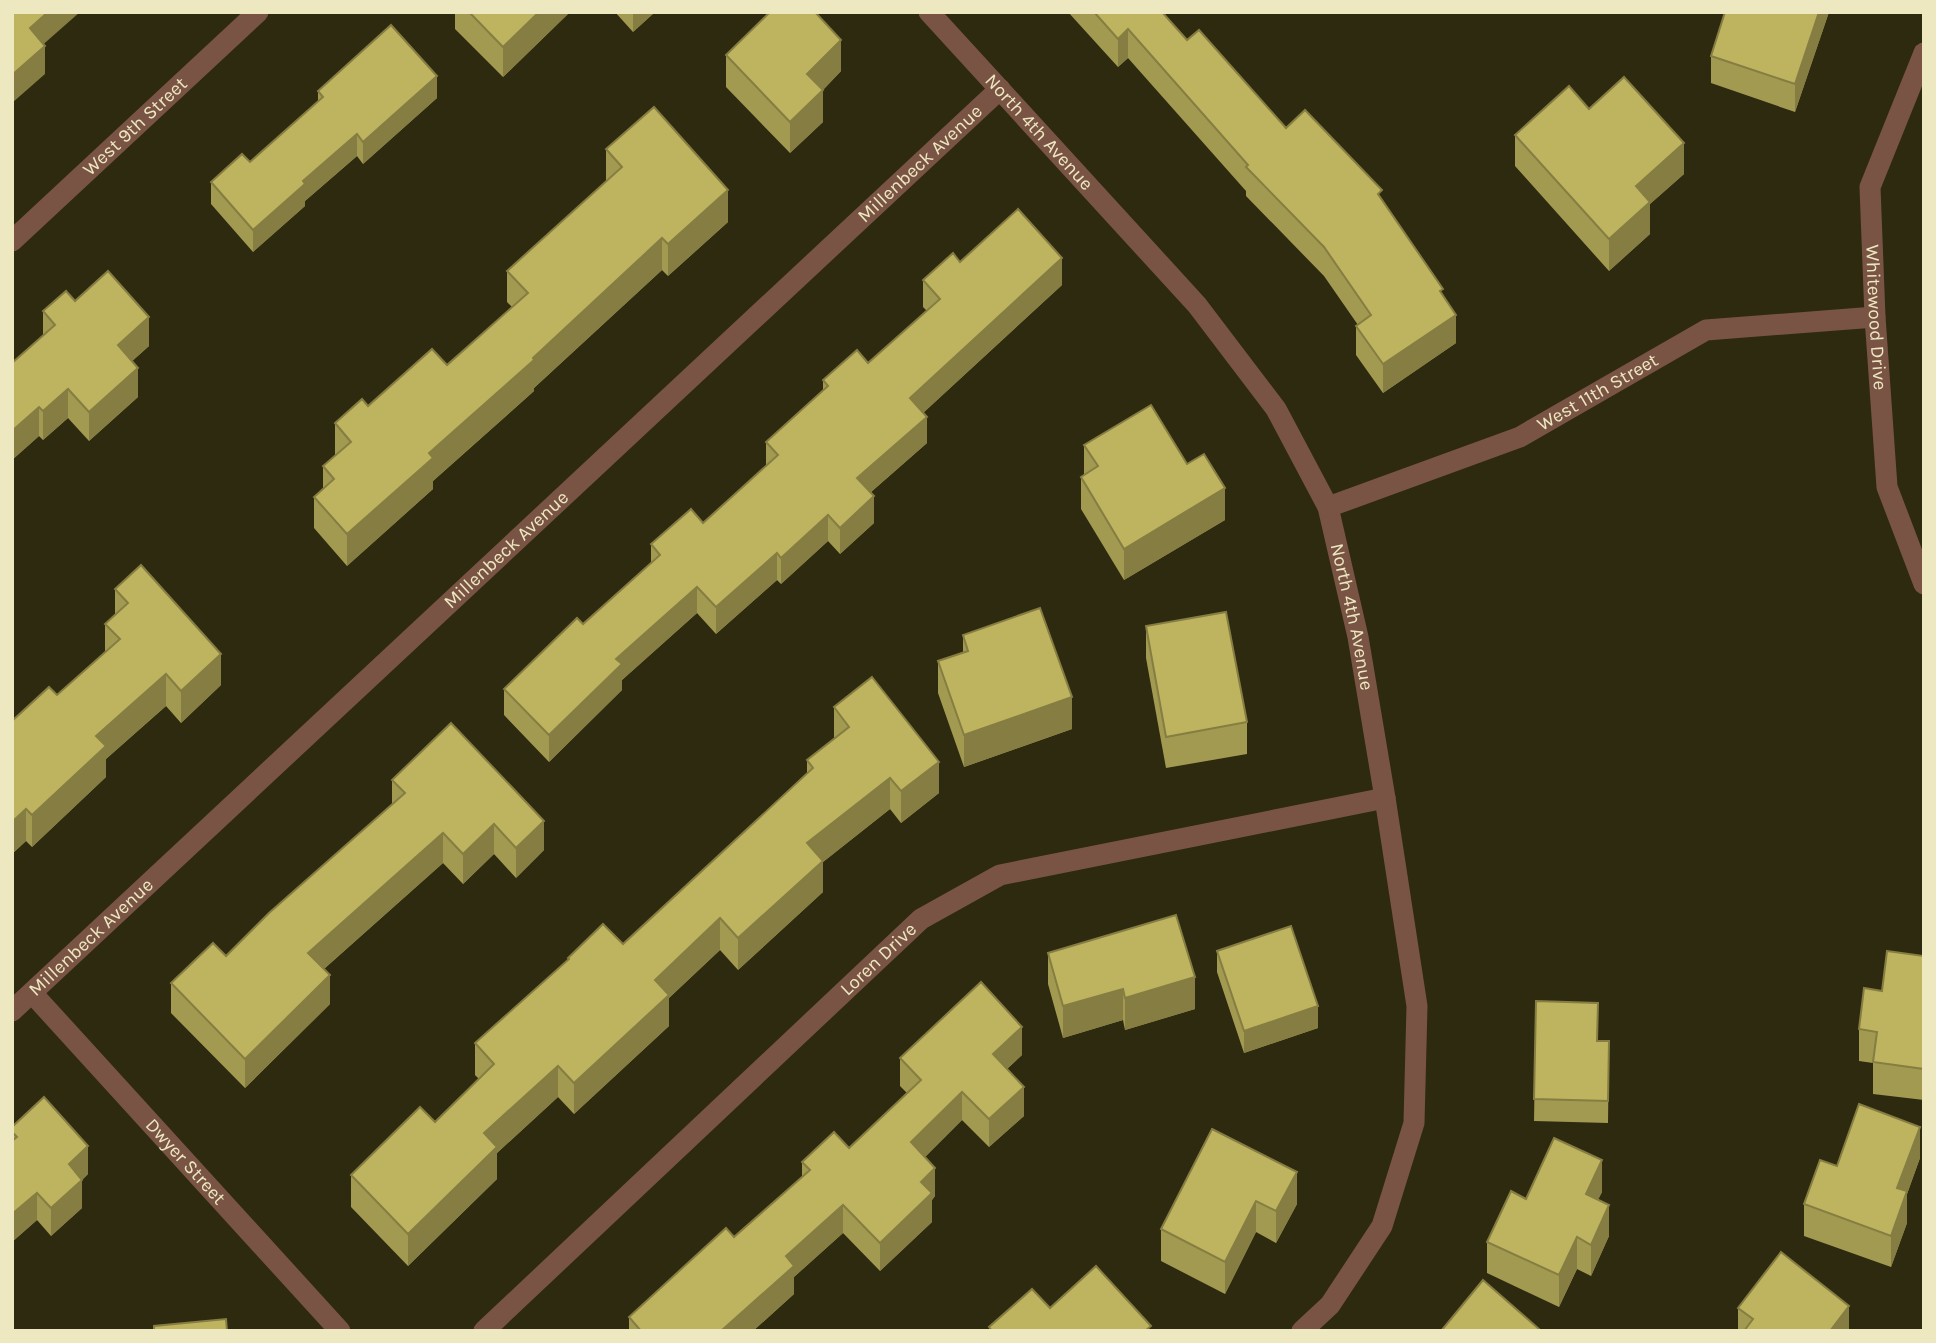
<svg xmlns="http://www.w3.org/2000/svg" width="1936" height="1343" font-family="Karla,sans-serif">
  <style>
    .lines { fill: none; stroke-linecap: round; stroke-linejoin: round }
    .minor { stroke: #795445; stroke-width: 21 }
    .wall { fill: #a39a51 }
    .shaded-wall { fill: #857d42 }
    .building { fill: #beb35e; stroke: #857d42; stroke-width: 2 }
    .labels { text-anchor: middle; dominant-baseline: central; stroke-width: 7; stroke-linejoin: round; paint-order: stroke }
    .street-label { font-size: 19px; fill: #ede8c0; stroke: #161300 }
  </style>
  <rect width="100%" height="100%" fill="#2e2a10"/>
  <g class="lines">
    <g class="minor">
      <path id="s1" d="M929 12 1197 305 1276 409 1328 507 1358 637 1385 798 1417 1006 1414 1123 1382 1226 1330 1305 1302 1331"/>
      <path id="s2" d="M1924 53 1870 187 1875 317 1887 487 1924 584"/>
      <path id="s3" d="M12 241 258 12"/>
      <path id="s4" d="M1328 507 1520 437 1706 330 1875 317"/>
      <path id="s5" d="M32 993 340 1331"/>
      <path id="s6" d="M12 1011 1000 89"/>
      <path id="s7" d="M484 1331 921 919 1000 875 1385 798"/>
    </g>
  </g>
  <g class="wall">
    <path d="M455 12H570L503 77 455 29Z"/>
    <path d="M615 12H655L633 32Z"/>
    <path d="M1068 12H1162L1187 40 1286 128 1382 199 1443 295 1456 343 1383 393 1356 355V326L1358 325 1324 276 1246 196V191L1128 58 1118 67Z"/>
    <path d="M1829 12 1795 112 1711 83V56Z"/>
    <path d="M726 55 841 71 823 90V122L790 153 726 87Z"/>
    <path d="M318 91 437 98 363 164 357 156 305 201V206L253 252 211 204V182L250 162 318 102Z"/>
    <path d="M1589 109 1684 174 1650 204V234L1609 271 1515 166V135Z"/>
    <path d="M606 149 728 222 668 276 662 270 534 388V391L433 481V489L347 566 314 528V497L323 489V466L335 456V423L447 365 512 307 507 302V271L606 181Z"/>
    <path d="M960 262 1062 285 923 413 927 443 870 493 874 523 840 554 828 541 781 584 777 580 716 634 697 613 622 680V690L549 762 504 715V689L583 624 651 563V544L703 523 766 466V442L823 390V380L868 363 927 311 923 307V280Z"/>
    <path d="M75 301 149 346 132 361 138 397 89 441 68 418 43 440 39 436 12 460V363L43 336V311Z"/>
    <path d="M1084 445 1187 464 1225 520 1124 580 1081 509V477L1084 475Z"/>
    <path d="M115 589 221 685 181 723 166 706 106 759V777L32 847 26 841 12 854V721L57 695 105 652V624L115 615Z"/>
    <path d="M1146 626 1247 722V754L1166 768 1146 658Z"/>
    <path d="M963 635 1072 729 964 767 938 693V661L963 652Z"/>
    <path d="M834 707 939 793 901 823 890 809 823 862V892L738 970 720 950 669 998V1026L574 1114 558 1097 497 1153V1179L408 1266 351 1207V1175L435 1122 479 1079 475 1075V1043L568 960V958L623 944 807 773V760L834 739Z"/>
    <path d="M451 723 544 850 516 878 494 854 463 884 443 863 324 969 330 1004 245 1088 171 1013V983L226 956 392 805V780Z"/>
    <path d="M1217 951 1318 1028 1244 1053 1217 972Z"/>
    <path d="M1048 953 1195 1009 1125 1030 1123 1020 1063 1038 1048 984Z"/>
    <path d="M1924 956V1100L1873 1094V1063L1859 1061V1029L1882 991Z"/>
    <path d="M1536 1001 1598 1041H1609L1608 1123 1534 1121Z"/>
    <path d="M1022 1055 1007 1069 1024 1116 989 1147 962 1120 925 1157 935 1196 932 1200V1222L880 1271 843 1233 794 1277V1294L753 1331H629V1317L734 1237 802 1177V1162L849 1148 907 1093 900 1086V1058Z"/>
    <path d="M12 1127 88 1174 82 1180V1208L51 1236 37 1220 12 1242Z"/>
    <path d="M1212 1129 1297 1204 1276 1243 1256 1232 1225 1294 1161 1261V1229Z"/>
    <path d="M1920 1158 1907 1194V1223L1891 1267 1804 1236V1204L1837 1166Z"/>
    <path d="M1602 1192 1598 1199 1609 1236 1591 1276 1577 1269 1559 1307 1487 1273V1242L1526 1199Z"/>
    <path d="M1738 1308 1849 1331H1738Z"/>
  </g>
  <g class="shaded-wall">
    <path d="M48 12H80L30 56V28Z"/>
    <path d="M539 12H570L503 77V47Z"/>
    <path d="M633 12H655L633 32Z"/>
    <path d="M1819 12H1829L1795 112V84Z"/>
    <path d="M1128 29V58L1118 67V39Z"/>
    <path d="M841 40V71L823 90V122L790 153V122L807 74Z"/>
    <path d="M45 46V74L12 103V75Z"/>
    <path d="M437 76V98L363 164V142Z"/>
    <path d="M357 134V156L305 201V206L253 252V230L303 181Z"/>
    <path d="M1684 143V174L1650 204V234L1609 271V239L1636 186Z"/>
    <path d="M728 190V222L668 276V244Z"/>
    <path d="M662 238V270L534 388V391L433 481V489L347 566V534L429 453Z"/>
    <path d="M1062 258V285L910 425V398Z"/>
    <path d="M1456 315V343L1383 393V364Z"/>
    <path d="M149 317V346L118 374V345Z"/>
    <path d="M138 368V397L89 441V412Z"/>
    <path d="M68 389V418L43 440V411Z"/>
    <path d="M39 407V436L12 460V431Z"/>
    <path d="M927 417V443L857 504V478Z"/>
    <path d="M1225 488V520L1124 580V549Z"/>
    <path d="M874 496V523L840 554V528Z"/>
    <path d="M828 515V541L781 584V558Z"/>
    <path d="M777 553V580L716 634V607Z"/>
    <path d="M697 587V613L622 680V690L549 762V735L616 659Z"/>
    <path d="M221 654V685L181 723V691Z"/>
    <path d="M166 674V706L106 759V777L32 847V815L96 736Z"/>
    <path d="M1072 697V729L964 767V735Z"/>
    <path d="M939 762V793L901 823V791Z"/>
    <path d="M890 778V809L823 862V892L738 970V938L807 843Z"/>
    <path d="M26 809V841L12 854V822Z"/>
    <path d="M544 821V850L516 878V848Z"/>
    <path d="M494 824V854L463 884V854Z"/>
    <path d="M443 833V863L308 983V953Z"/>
    <path d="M720 918V950L669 998V1026L574 1114V1083L655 980Z"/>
    <path d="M330 975V1004L245 1088V1059Z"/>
    <path d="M1195 977V1009L1125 1030V998Z"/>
    <path d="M1123 989V1020L1063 1038V1006Z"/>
    <path d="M1318 1006V1028L1244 1053V1031Z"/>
    <path d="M1022 1027V1055L993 1082V1054Z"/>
    <path d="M558 1066V1097L497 1153V1179L408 1266V1234L484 1133Z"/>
    <path d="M1024 1087V1116L989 1147V1119Z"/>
    <path d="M962 1092V1120L911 1171V1142Z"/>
    <path d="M1920 1127V1158L1907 1194V1223L1891 1267V1236L1897 1188Z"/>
    <path d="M88 1146V1174L69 1192V1164Z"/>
    <path d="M1602 1160V1192L1586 1225V1194Z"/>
    <path d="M935 1168V1196L932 1200V1222L880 1271V1243L921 1182Z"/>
    <path d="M1297 1172V1204L1276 1243V1211Z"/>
    <path d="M82 1180V1208L51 1236V1208Z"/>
    <path d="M37 1193V1220L12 1242V1214Z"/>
    <path d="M1256 1201V1232L1225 1294V1262Z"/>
    <path d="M843 1205V1233L794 1277V1294L753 1331H721L786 1256Z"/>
    <path d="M1609 1205V1236L1591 1276V1245Z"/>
    <path d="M1577 1237V1269L1559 1307V1275Z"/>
    <path d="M1849 1306V1331H1830Z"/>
  </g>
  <g class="building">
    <path d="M12 12H48L30 28 45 46 12 75Z"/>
    <path d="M469 12H539L503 47Z"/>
    <path d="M770 12H815L841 40 807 74 823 90 790 122 726 55Z"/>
    <path d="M1094 12H1162L1187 40 1199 30 1286 128 1305 110 1382 190 1378 194 1443 289 1440 291 1456 315 1383 364 1356 326 1371 315 1324 247 1246 167 1248 165 1128 29 1118 39Z"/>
    <path d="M1725 12H1819L1795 84 1711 56Z"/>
    <path d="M391 25 437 76 363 142 357 134 303 181 305 184 253 230 211 182 242 154 250 162 323 97 318 91Z"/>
    <path d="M1624 77 1684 143 1636 186 1650 202 1609 239 1515 135 1569 86 1589 109Z"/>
    <path d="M654 107 728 190 668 244 662 238 533 358 534 360 429 453 433 458 347 534 314 497 334 479 323 466 351 442 335 423 362 399 368 406 432 349 447 365 528 293 507 271 622 167 606 149Z"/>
    <path d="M1018 209 1062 258 910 398 927 417 857 478 874 496 840 528 828 515 781 558 777 553 716 607 697 587 616 659 622 664 549 735 504 689 577 618 583 624 660 555 651 544 691 509 703 523 778 455 766 442 828 386 823 380 857 350 868 363 940 299 923 280 953 253 960 262Z"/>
    <path d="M108 271 149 317 118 345 138 368 89 412 68 389 43 411 39 407 12 431V363L55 325 43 311 66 291 75 301Z"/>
    <path d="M1151 405 1187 464 1204 454 1225 488 1124 549 1081 477 1098 466 1084 445Z"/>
    <path d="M141 565 221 654 181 691 166 674 96 736 106 746 32 815 26 809 12 822V721L49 687 57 695 120 639 105 624 128 603 115 589Z"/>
    <path d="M1040 608 1072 697 964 735 938 661 968 651 963 635Z"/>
    <path d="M1226 612 1247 722 1166 737 1146 626Z"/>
    <path d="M872 677 939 762 901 791 890 778 807 843 823 861 738 938 720 918 655 980 669 995 574 1083 558 1066 484 1133 497 1147 408 1234 351 1175 420 1107 435 1122 494 1064 475 1043 569 959 568 958 603 924 623 944 813 768 807 760 849 727 834 707Z"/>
    <path d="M451 723 544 821 516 848 494 824 463 854 443 833 308 953 330 975 245 1059 171 983 213 943 226 956 269 913 405 793 392 780Z"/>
    <path d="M1176 915 1195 977 1125 998 1123 989 1063 1006 1048 953Z"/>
    <path d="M1291 926 1318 1006 1244 1031 1217 951Z"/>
    <path d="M1887 951 1924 956V1069L1873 1062 1877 1032 1859 1029 1864 988 1882 991Z"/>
    <path d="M981 982 1022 1027 993 1054 1024 1087 989 1119 962 1092 911 1142 935 1168 921 1182 932 1193 880 1243 843 1205 786 1256 794 1266 721 1331H641L629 1317 726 1228 734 1237 810 1170 802 1162 834 1132 849 1148 921 1080 900 1058Z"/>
    <path d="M1536 1001 1598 1003 1597 1041H1609L1608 1101 1534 1099Z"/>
    <path d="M44 1097 88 1146 69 1164 82 1180 51 1208 37 1193 12 1214V1141L17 1137 12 1132V1127Z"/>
    <path d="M1859 1104 1920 1127 1897 1188 1907 1191 1891 1236 1804 1204 1820 1160 1837 1166Z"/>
    <path d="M1212 1129 1297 1172 1276 1211 1256 1201 1225 1262 1161 1229Z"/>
    <path d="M1554 1138 1602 1160 1586 1194 1609 1205 1591 1245 1577 1237 1559 1275 1487 1242 1511 1191 1526 1199Z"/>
    <path d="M1781 1252 1849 1306 1830 1331H1744L1753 1319 1738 1308Z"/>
    <path d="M1096 1266 1151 1326 1145 1331H992L989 1327 1032 1289 1050 1308Z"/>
    <path d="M1483 1280 1539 1329 1537 1331H1441Z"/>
    <path d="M226 1319 227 1331H154V1326Z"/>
  </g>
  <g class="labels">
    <g class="street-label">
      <text stroke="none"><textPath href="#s3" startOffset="168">West 9th Street</textPath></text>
      <text stroke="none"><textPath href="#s1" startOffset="163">North 4th Avenue</textPath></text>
      <text stroke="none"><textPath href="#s6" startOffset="1242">Millenbeck Avenue</textPath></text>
      <text stroke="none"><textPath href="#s2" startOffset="275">Whitewood Drive</textPath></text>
      <text stroke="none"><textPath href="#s4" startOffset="294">West 11th Street</textPath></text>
      <text stroke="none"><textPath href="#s6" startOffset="676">Millenbeck Avenue</textPath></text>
      <text stroke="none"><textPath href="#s1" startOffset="751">North 4th Avenue</textPath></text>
      <text stroke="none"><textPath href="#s6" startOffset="108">Millenbeck Avenue</textPath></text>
      <text stroke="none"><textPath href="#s7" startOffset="542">Loren Drive</textPath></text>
      <text stroke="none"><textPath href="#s5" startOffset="228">Dwyer Street</textPath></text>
    </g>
  </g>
  <rect width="1936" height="1343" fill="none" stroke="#ede8c0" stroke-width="28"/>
</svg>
